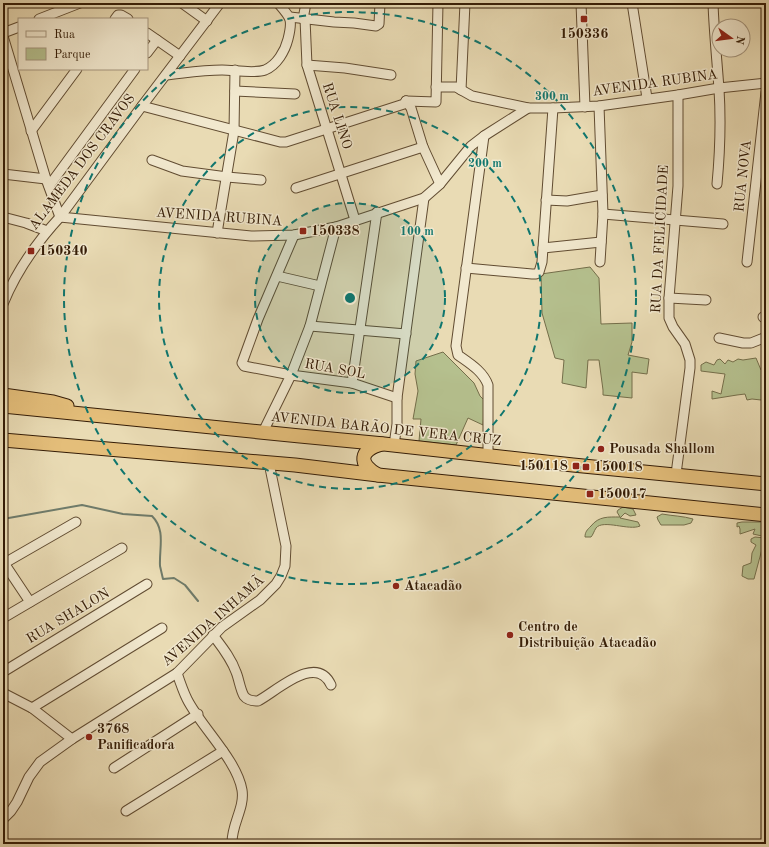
<svg xmlns="http://www.w3.org/2000/svg" width="769" height="847" font-family="'Old Standard TT',serif">
  <style>
    .green { fill: #b5c08e; stroke: #746e4a }
    .lines { fill: none; stroke-linecap: round; stroke-linejoin: round }
    .stream { stroke: #6f7b6a; stroke-width: 2 }
    .minor-casing { stroke: #614c32; stroke-width: 11 }
    .highway-casing { stroke: #341c06; stroke-width: 15 }
    .minor { stroke: #f1e8ce; stroke-width: 9 }
    .highway { stroke: #e4be7a; stroke-width: 13 }
    .ring { fill: none; stroke: #0f766e; stroke-width: 2; stroke-dasharray: 7 5 }
    .poi-dot { fill: #8f2418; stroke: #f1e8ce; stroke-width: 1.5 }
    .labels { text-anchor: middle; dominant-baseline: central; stroke-width: 3; stroke-linejoin: round; paint-order: stroke }
    .poi-label { font-size: 14px; font-weight: bold; fill: #341c06; stroke: #f1e8ce; text-anchor: start }
    .street-label { font-size: 14px; fill: #341c06; stroke: #f1e8ce }
    .centre { fill: #0f766e; stroke: #f1e8ce; stroke-width: 2 }
    .ring-label { font-size: 12px; text-anchor: middle; font-weight: bold; fill: #0f766e; stroke: #f1e8ce; stroke-width: 3; stroke-linejoin: round; paint-order: stroke }
  </style>
  <rect width="100%" height="100%" fill="#e9dbb4"/>
  <filter id="stains"><feTurbulence type="fractalNoise" baseFrequency=".005" numOctaves="4"/><feColorMatrix values="0 0 0 0 .2 0 0 0 0 .09 0 0 0 0 .02 0 0 0 .5 -.17"/></filter>
  <radialGradient id="worn" r=".72"><stop offset=".6" stop-color="#630" stop-opacity="0"/><stop offset="1" stop-color="#630" stop-opacity=".3"/></radialGradient>
  <g class="green">
    <path d="M590 267 599 278 601 324 632 323V342L628 355 649 359 647 374 632 372V398L603 395V390L599 360H588L586 388 562 383 564 360 555 358 542 313 541 274Z"/>
    <path d="M443 352 474 383 480 396 485 401 483 425 468 418 456 445 419 441 421 419H413L418 391 415 374 416 361Z"/>
    <path d="M756 358 761 370 766 368V401L764 396 761 400 752 399 747 400 745 394 737 395 712 399V391L721 394 725 374 701 371V365L706 362 714 365 717 360 720 359 725 364 728 360 733 362 738 359 743 360Z"/>
    <path d="M623 507 633 509 636 515 630 516 625 513 620 518 638 522 640 526C629 531 603 519 596 528 594 531 593 535 591 537H585C585 532 587 530 591 526 599 516 608 517 620 517L617 512 618 510Z"/>
    <path d="M662 514C673 516 683 516 693 519L691 523 684 525H661L658 520 657 517Z"/>
    <path d="M742 522H762L766 525V530L762 536 753 534 755 529 740 534V529L739 526 737 527V523Z"/>
    <path d="M755 537 765 538 754 579H748L742 576 743 566 751 563 752 553 756 545 751 542V539Z"/>
  </g>
  <g class="lines">
    <path class="stream" d="M3 519 82 505 123 514 152 516C166 530 159 548 160 566 161 570 162 575 163 579L174 578 185 585 198 601"/>
    <g class="minor-casing">
      <g id="minor">
        <path d="M182 3 207 21"/>
        <path d="M581 3 585 107"/>
        <path d="M632 3 647 98"/>
        <path d="M713 3C714 32 717 60 719 89 721 120 720 152 717 184"/>
        <path d="M290 17 334 22 354 23 376 26 379 24 380 3"/>
        <path d="M39 19 80 3"/>
        <path d="M115 19 118 15H121L128 19"/>
        <path d="M303 19 306 3"/>
        <path d="M305 19 307 65 355 220"/>
        <path d="M3 33 19 27"/>
        <path d="M147 33 180 56"/>
        <path d="M3 36 46 179 60 217"/>
        <path d="M147 53 157 40"/>
        <path d="M307 65 345 68 391 75"/>
        <path d="M166 75C185 73 203 70 222 70 234 70 254 74 265 70 277 65 285 51 288 39 293 19 291 18 278 3"/>
        <path d="M436 87H456L472 96 528 108H553L599 106 678 95 719 88 766 83"/>
        <path d="M461 90 465 3"/>
        <path d="M235 91 295 94"/>
        <path d="M406 101 436 102 438 3"/>
        <path d="M406 101 411 108 423 147 440 184"/>
        <path d="M142 106 280 142H286L404 104 406 101"/>
        <path d="M599 106 603 214 600 262"/>
        <path d="M31 131 77 69"/>
        <path d="M484 136 456 346 458 355C469 363 483 371 488 385V455"/>
        <path d="M152 160 182 171 227 177 261 180"/>
        <path d="M3 174 46 179"/>
        <path d="M49 186 135 69"/>
        <path d="M296 188 423 147"/>
        <path d="M546 200 567 201 602 195"/>
        <path d="M603 214 723 224"/>
        <path d="M3 217 26 223 47 231"/>
        <path d="M60 217 251 236 294 235 336 227 424 198 440 184 471 146 484 136 528 108"/>
        <path d="M217 233 234 131 235 70"/>
        <path d="M294 235 258 319 242 363 244 366 249 367 291 375 352 383 397 398"/>
        <path d="M543 248 601 242"/>
        <path d="M747 262 766 92"/>
        <path d="M466 268 532 274H536L539 272 542 262 553 108"/>
        <path d="M277 276 320 286"/>
        <path d="M669 298 706 300"/>
        <path d="M3 304C16 272 37 242 60 217L142 106 220 3"/>
        <path d="M763 317H766"/>
        <path d="M310 326 406 334"/>
        <path d="M719 338 743 343H751L766 337"/>
        <path d="M352 383 377 212"/>
        <path d="M263 432 291 375 310 326 336 227"/>
        <path d="M394 445 397 424V398L424 198"/>
        <path d="M676 474 690 368V360L685 344 673 327 669 318V298L678 186V95"/>
        <path d="M4 563 30 602"/>
        <path d="M3 564 76 522"/>
        <path d="M3 618 122 548"/>
        <path d="M213 635C222 647 231 658 236 672 239 679 240 689 244 696 247 700 252 701 258 701 277 691 316 653 331 685"/>
        <path d="M3 672 147 584"/>
        <path d="M177 673C180 682 183 691 187 699 201 727 237 760 242 790 245 808 231 825 232 844"/>
        <path d="M3 693 32 708 72 739"/>
        <path d="M32 708 162 628"/>
        <path d="M114 768 198 714"/>
        <path d="M126 811 223 751"/>
        <path d="M3 819 11 811 17 802 29 777 40 762 72 739 177 673 222 627 260 600 276 584 281 576 285 566 286 546 269 463"/>
      </g>
    </g>
    <g class="highway-casing">
      <g id="highway">
        <path d="M3 395 53 402 67 406"/>
        <path d="M3 406 300 436 384 444 573 465 766 484"/>
        <path d="M3 440 295 465 378 475 766 515"/>
        <path d="M378 475C358 464 359 450 382 444"/>
      </g>
    </g>
    <use href="#minor" class="minor"/>
    <use href="#highway" class="highway"/>
  </g>
  <circle cx="350" cy="298" r="95" fill="#0f766e" fill-opacity=".12"/>
  <g class="ring">
    <circle cx="350" cy="298" r="95"/>
    <circle cx="350" cy="298" r="191"/>
    <circle cx="350" cy="298" r="286"/>
  </g>
  <g class="poi-dot">
    <rect x="580" y="15" width="8" height="8" rx="2"/>
    <rect x="299" y="227" width="8" height="8" rx="2"/>
    <rect x="27" y="247" width="8" height="8" rx="2"/>
    <circle cx="601" cy="449" r="4"/>
    <rect x="572" y="462" width="8" height="8" rx="2"/>
    <rect x="582" y="463" width="8" height="8" rx="2"/>
    <rect x="586" y="490" width="8" height="8" rx="2"/>
    <circle cx="396" cy="586" r="4"/>
    <circle cx="510" cy="635" r="4"/>
    <circle cx="89" cy="737" r="4"/>
  </g>
  <g class="labels">
    <g class="poi-label">
      <text x="584" y="34" text-anchor="middle">150336</text>
      <text x="311" y="231">150338</text>
      <text x="39" y="251">150340</text>
      <text x="609" y="449">Pousada Shallom</text>
      <text x="568" y="466" text-anchor="end">150118</text>
      <text x="594" y="467">150018</text>
      <text x="598" y="494">150017</text>
      <text x="404" y="586">Atacadão</text>
      <text x="518" y="627">Centro de<tspan x="518" dy="16">Distribuição Atacadão</tspan></text>
      <text x="97" y="729">3768<tspan x="97" dy="16">Panificadora</tspan></text>
    </g>
    <g class="street-label">
      <text transform="translate(655 83) rotate(-8)">AVENIDA RUBINA</text>
      <text transform="translate(337 116) rotate(72)">RUA LINO</text>
      <text transform="translate(82 162) rotate(-53)">ALAMEDA DOS CRAVOS</text>
      <text transform="translate(743 176) rotate(-84)">RUA NOVA</text>
      <text transform="translate(219 217) rotate(4)">AVENIDA RUBINA</text>
      <text transform="translate(660 239) rotate(-87)">RUA DA FELICIDADE</text>
      <text transform="translate(335 369) rotate(10)">RUA SOL</text>
      <text transform="translate(386 429) rotate(6)">AVENIDA BARÃO DE VERA CRUZ</text>
      <text transform="translate(68 616) rotate(-31)">RUA SHALON</text>
      <text transform="translate(213 621) rotate(-41)">AVENIDA INHAMÃ</text>
    </g>
  </g>
  <circle cx="350" cy="298" r="6" class="centre"/>
  <g class="ring-label">
    <text x="552" y="100">300 m</text>
    <text x="485" y="167">200 m</text>
    <text x="417" y="235">100 m</text>
  </g>
  <rect width="769" height="847" fill="none" stroke="#e9dbb4" stroke-width="16"/>
  <rect x="4" y="4" width="761" height="839" fill="none" stroke="#341c06" stroke-width="2"/>
  <rect x="8" y="8" width="753" height="831" fill="none" stroke="#341c06"/>
  <rect x="18" y="18" width="130" height="52" fill="#f1e8ce" stroke="#a5967e"/>
  <rect x="26" y="31" width="20" height="6" fill="#f1e8ce" stroke="#a5967e"/>
  <text x="54" y="38" font-size="12" fill="#341c06">Rua</text>
  <rect x="26" y="48" width="20" height="12" fill="#b5c08e" stroke="#a5967e"/>
  <text x="54" y="58" font-size="12" fill="#341c06">Parque</text>
  <g transform="translate(731 38) rotate(104)"><circle r="19" fill="#f1e8ce" stroke="#a5967e"/>
  <path d="M0-3L7 15L0 10L-7 15Z" fill="#8f2418"/>
  <text y="-6" font-size="11" font-weight="bold" text-anchor="middle" fill="#341c06">N</text>
  </g>
  <rect width="100%" height="100%" filter="url(#stains)"/>
  <rect width="100%" height="100%" fill="url(#worn)"/>
</svg>
